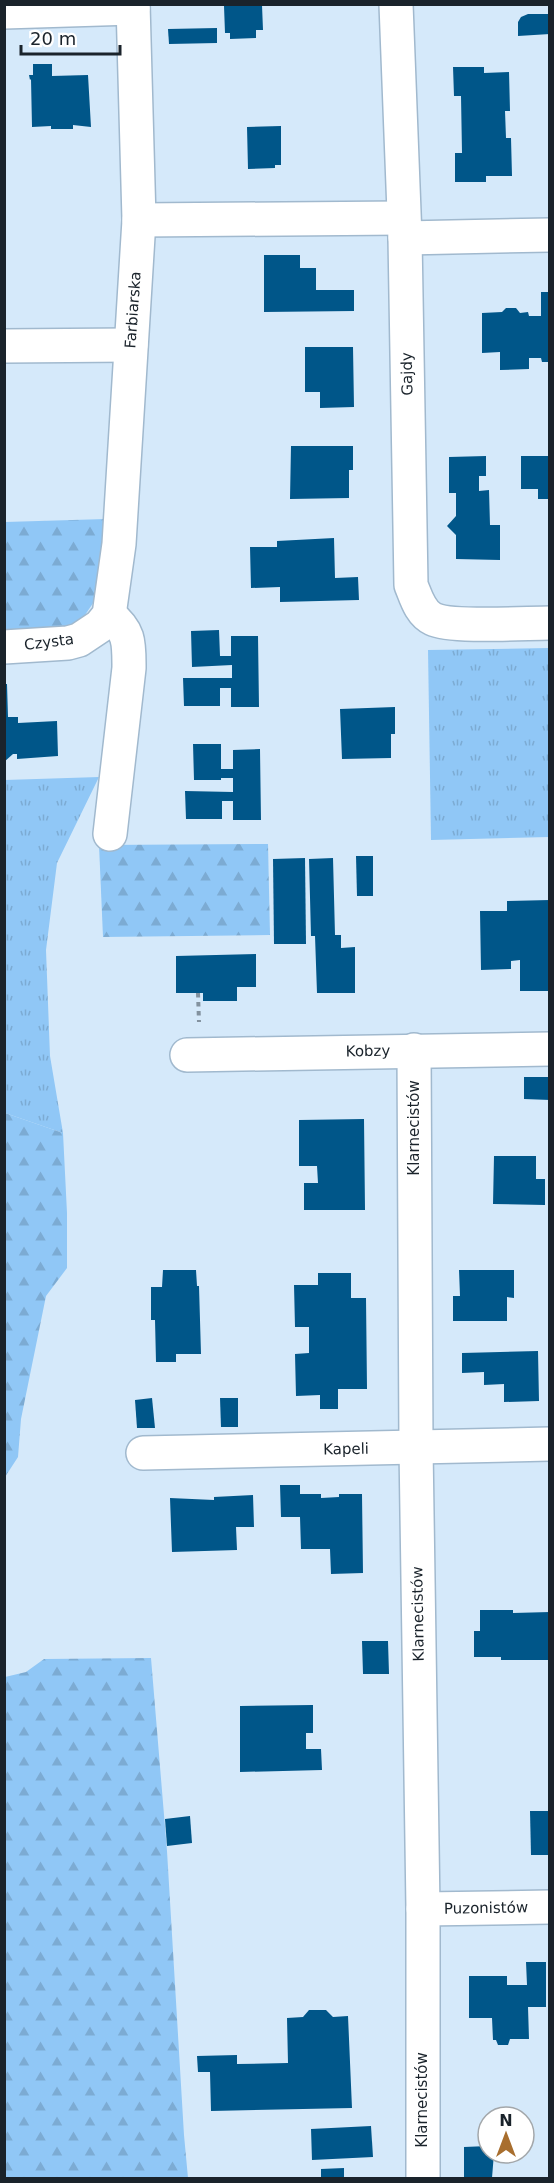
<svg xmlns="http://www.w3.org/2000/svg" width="554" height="2183" font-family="'DejaVu Sans',sans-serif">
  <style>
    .grass { fill: url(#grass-tufts) }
    .forest { fill: url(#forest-firs) }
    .building { fill: #005689 }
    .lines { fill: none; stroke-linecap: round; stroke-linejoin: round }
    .minor-casing { stroke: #a1b9ce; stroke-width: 36 }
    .path { stroke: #83929f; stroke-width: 4; stroke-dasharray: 4.5 4.5; stroke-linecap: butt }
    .minor { stroke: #fff; stroke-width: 33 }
    .labels { text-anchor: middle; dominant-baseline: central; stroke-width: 6; stroke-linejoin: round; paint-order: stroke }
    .street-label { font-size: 15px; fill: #1a232b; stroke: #fff }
  </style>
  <defs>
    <pattern id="grass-tufts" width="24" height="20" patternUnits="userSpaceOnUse" patternTransform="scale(1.5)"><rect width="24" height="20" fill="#90c7f6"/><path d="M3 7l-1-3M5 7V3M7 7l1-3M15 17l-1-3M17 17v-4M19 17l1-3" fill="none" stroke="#7cabd3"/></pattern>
    <pattern id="forest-firs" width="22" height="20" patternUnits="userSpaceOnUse" patternTransform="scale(1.5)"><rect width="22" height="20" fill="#90c7f6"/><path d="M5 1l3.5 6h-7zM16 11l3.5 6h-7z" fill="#7cabd3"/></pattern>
  </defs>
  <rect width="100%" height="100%" fill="#d5e9fa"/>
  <g class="grass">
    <path d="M549 648V837L431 840 428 650Z"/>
    <path d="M99 777 57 863 46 950 50 1056 63 1133 5 1113V780Z"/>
  </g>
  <g class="forest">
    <path d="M106 519 102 590 85 615 63 633 5 636V522Z"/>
    <path d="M268 844 270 935 103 937 99 845Z"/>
    <path d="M5 1113 63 1133 67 1213V1268L46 1296 21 1419 18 1457 5 1477Z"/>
    <path d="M151 1658 167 1851 184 2135 188 2178H5V1677L26 1672 44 1659Z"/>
  </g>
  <g class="building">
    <path d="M262 5 263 30H256V38L230 39V33H225L224 6Z"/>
    <path d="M528 14H550V34L518 36V22L521 17Z"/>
    <path d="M217 28V43L169 44 168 29Z"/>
    <path d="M33 64H52V76L88 75 91 127 73 125V129H51V126L32 127 31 79 30 80 29 75H33Z"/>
    <path d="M453 67H484V73L509 72 510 111H505L506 138H511L512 176H486V182H455V153H462L461 96H454Z"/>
    <path d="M281 126V165H275V168L248 169 247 127Z"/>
    <path d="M264 255H300V268H316V290H354V311L264 312Z"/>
    <path d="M541 292H550V362H542L541 358H529V369L500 370V352L482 353V313L502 312 506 308H516L520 313 528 312 529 316H541Z"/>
    <path d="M305 347H353L354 407 320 408V392H305Z"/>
    <path d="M291 446H353V470H349V498L290 499Z"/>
    <path d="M486 456V476H479V491L489 490 490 525H500V560L456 559V535L447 526 456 516V493H449V457Z"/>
    <path d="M521 456H550V499H538V489H521Z"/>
    <path d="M334 538 335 578 358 577 359 600 280 602V587L251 588 250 547H277V541Z"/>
    <path d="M219 630 220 656H231V636H258L259 707H231V688H220V706H184L183 678H232V665L192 667 191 631Z"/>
    <path d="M4 684H7L8 717H18V723L57 721 58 756 17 759V754H13L4 762Z"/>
    <path d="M395 707V734H391V758L342 759 340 709Z"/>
    <path d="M193 744H221V769H233V750L260 749 261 820H233V801H222V819H186L185 791 233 792V778H221V780H194Z"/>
    <path d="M356 856H373V896H357Z"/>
    <path d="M305 858 306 944H274L273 859Z"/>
    <path d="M333 858 335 935H341V948L355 947V993H317L315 936H311L309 859Z"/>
    <path d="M550 900V991H520V960L511 961V969L481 970 480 911H507V901Z"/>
    <path d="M256 954V987H237V1001H203V993H176V956Z"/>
    <path d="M524 1077H550V1100L524 1099Z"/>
    <path d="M364 1119 365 1210H304V1183H318L317 1166H299V1120Z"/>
    <path d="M494 1156H536V1179H545V1205L493 1204Z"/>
    <path d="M163 1270H196L197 1286H199L201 1354H176V1362H156L155 1320H151V1287H162Z"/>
    <path d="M459 1270H514V1298L507 1297V1321H453V1296H460Z"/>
    <path d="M318 1273H351V1298H366L367 1389H338V1409H320V1395L296 1396 295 1354 309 1353V1327H295L294 1285H318Z"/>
    <path d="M538 1351 539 1401 504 1402V1384L484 1385V1372L462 1373V1353Z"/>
    <path d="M152 1398 155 1428H137L135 1400Z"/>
    <path d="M220 1398H238V1427H221Z"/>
    <path d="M280 1485H300V1494H321V1498L339 1497V1494H362L363 1573 331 1574 330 1549H301L300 1517H281Z"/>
    <path d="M253 1495 254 1527H236L237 1550 172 1552 170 1498 214 1500V1497Z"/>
    <path d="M480 1610H513V1613L550 1612V1660H501V1657H474V1631H480Z"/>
    <path d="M362 1641H388L389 1674H363Z"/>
    <path d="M313 1705V1733H306V1749H321L322 1770 240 1772V1706Z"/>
    <path d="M530 1811H550V1855H531Z"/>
    <path d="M190 1816 192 1843 167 1846 165 1819Z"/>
    <path d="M526 1962H546V2007H528L529 2039H510L508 2045H498L496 2040H493L492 2018H469V1976H507V1985H527Z"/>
    <path d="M309 2010H326L333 2017 348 2016 352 2108 211 2111 210 2072H198L197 2056 237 2055V2064L288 2063 287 2018 303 2017Z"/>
    <path d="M371 2126 373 2157 312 2160 311 2129Z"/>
    <path d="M488 2146V2153H494L492 2178H464V2147Z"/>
    <path d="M344 2168V2178H321V2169Z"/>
  </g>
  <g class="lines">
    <g class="minor-casing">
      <g id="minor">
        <path d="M396 4 405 238 411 585C416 597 420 613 433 619 451 628 526 623 550 623"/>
        <path d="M4 12 133 8"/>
        <path d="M139 220 403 218"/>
        <path d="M405 238 550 235"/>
        <path d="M4 346 131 345"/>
        <path d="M109 615C130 631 129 643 129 668L110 834"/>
        <path d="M4 647 68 643 79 640 100 626 109 615 119 544 139 220 133 4"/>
        <path d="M414 1050 416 1447 423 1909V2178"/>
        <path d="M187 1055 550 1049"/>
        <path d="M143 1453 550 1444"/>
        <path d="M423 1909 550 1907"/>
      </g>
    </g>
    <path class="path" d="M198 993 199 1022"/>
    <use href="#minor" class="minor"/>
  </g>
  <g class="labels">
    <g class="street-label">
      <text transform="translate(133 310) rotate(-86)">Farbiarska</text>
      <text transform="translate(407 374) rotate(-91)">Gajdy</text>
      <text transform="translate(49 642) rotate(-7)">Czysta</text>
      <text transform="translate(368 1051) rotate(-1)">Kobzy</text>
      <text transform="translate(414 1128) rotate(-90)">Klarnecistów</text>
      <text transform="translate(346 1449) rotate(-1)">Kapeli</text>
      <text transform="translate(418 1614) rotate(-91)">Klarnecistów</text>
      <text transform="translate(486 1908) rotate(-1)">Puzonistów</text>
      <text transform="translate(422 2100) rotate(-90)">Klarnecistów</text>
    </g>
  </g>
  <rect width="554" height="2183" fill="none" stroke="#1a232b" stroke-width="12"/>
  <g transform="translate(506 2135)"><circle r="28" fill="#ffffff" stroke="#a3a7aa" stroke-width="1.5"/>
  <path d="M0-4.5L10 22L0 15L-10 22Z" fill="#a86e2e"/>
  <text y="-9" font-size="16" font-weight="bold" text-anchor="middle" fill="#1a232b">N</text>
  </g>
  <path d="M21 45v9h99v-9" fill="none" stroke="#1a232b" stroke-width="3"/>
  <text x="30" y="45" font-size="18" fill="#1a232b" stroke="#ffffff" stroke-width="4.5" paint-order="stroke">20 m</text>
</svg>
